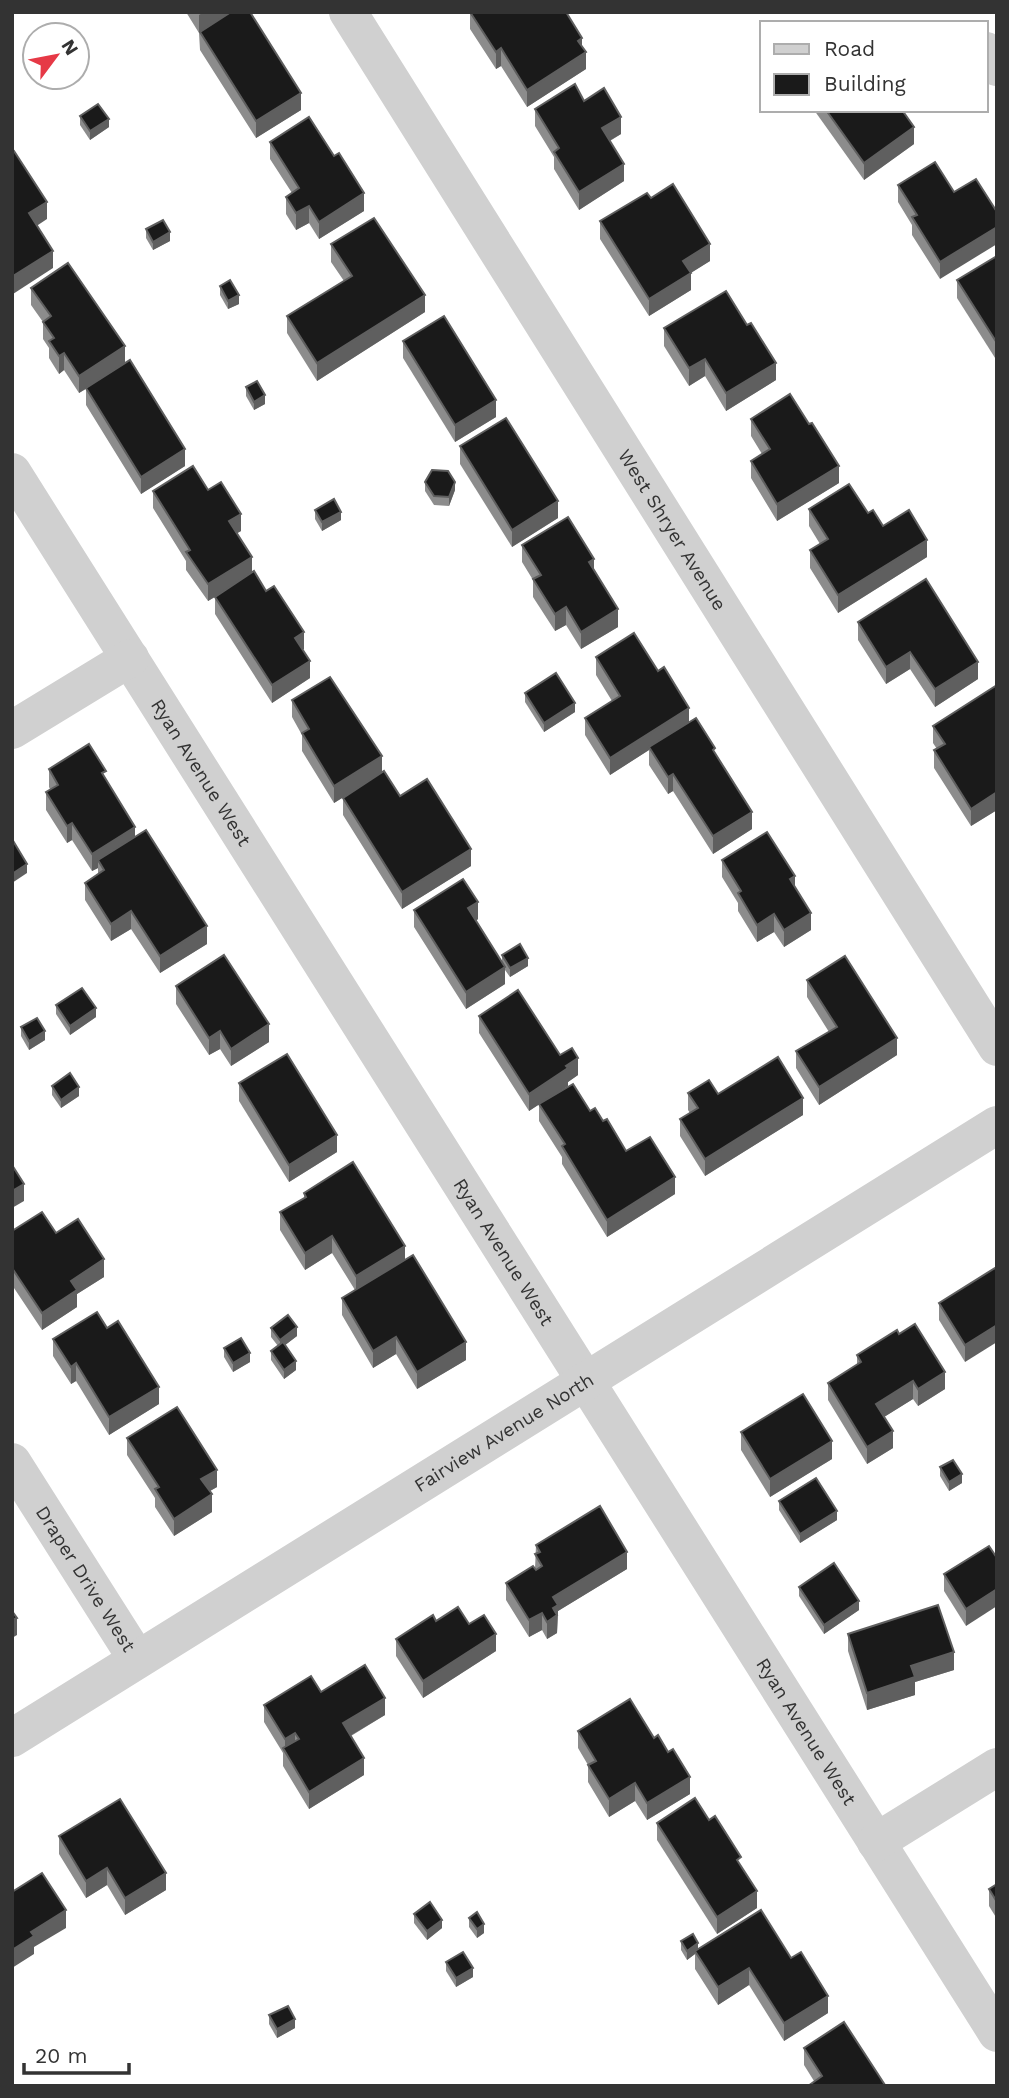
<svg xmlns="http://www.w3.org/2000/svg" width="1009" height="2098" font-family="'Work Sans',sans-serif">
  <style>
    .lines { fill: none; stroke-linecap: round; stroke-linejoin: round }
    .minor { stroke: #d0d0d0; stroke-width: 38 }
    .wall { fill: #8c8c8c }
    .shaded-wall { fill: #5f5f5f }
    .building { fill: #1a1a1a; stroke: #5f5f5f; stroke-width: 2 }
    .labels { text-anchor: middle; dominant-baseline: central; stroke-width: 7; stroke-linejoin: round; paint-order: stroke }
    .street-label { font-size: 19px; fill: #333; stroke: #fff }
  </style>
  <rect width="100%" height="100%" fill="#fff"/>
  <g class="lines">
    <g class="minor">
      <path id="s1" d="M348 12 997 1047"/>
      <path d="M986 51 997 67"/>
      <path id="s2" d="M12 472 997 2033"/>
      <path d="M12 730 130 658"/>
      <path id="s3" d="M12 1462 137 1659"/>
      <path id="s4" d="M12 1738 997 1125"/>
      <path d="M876 1842 997 1767"/>
    </g>
  </g>
  <g class="wall">
    <path d="M186 12H250L301 110 256 138 200 50 199 33Z"/>
    <path d="M470 12 582 47 586 69 527 107 501 66 496 69 470 29Z"/>
    <path d="M584 101 621 134 610 141 624 181 579 210 554 169V157L535 126V109Z"/>
    <path d="M814 110H902L914 144 864 180Z"/>
    <path d="M80 116 109 127 90 140 80 125Z"/>
    <path d="M270 142 364 211 319 239 309 223 296 230 286 214V197L292 193 270 159Z"/>
    <path d="M898 185 954 192 940 279 912 235V225L898 202Z"/>
    <path d="M651 198 710 261 690 273 691 290 649 316 600 239V221Z"/>
    <path d="M146 229 170 241 153 250 146 238Z"/>
    <path d="M331 244 425 312 317 381 287 333V316L344 281 331 262Z"/>
    <path d="M997 256V361L957 298V280Z"/>
    <path d="M220 286 239 304 228 309 220 295Z"/>
    <path d="M31 288 125 363 185 466 141 494 86 405V389L79 393 64 370 59 374 49 358V348L43 339V322L31 305Z"/>
    <path d="M664 328 776 380 726 411 705 376 689 386 664 346Z"/>
    <path d="M403 341 496 417 455 442 403 358Z"/>
    <path d="M246 387 265 404 254 410 246 396Z"/>
    <path d="M751 419 839 483 777 521 751 478V461L762 454 751 436Z"/>
    <path d="M460 446 558 518 512 547 460 464Z"/>
    <path d="M425 482 455 490 449 506 434 505 425 491Z"/>
    <path d="M208 490 241 531 237 533 252 573 304 649 302 650 310 678 272 703 215 614V597L208 601 186 570V561L153 508V491Z"/>
    <path d="M809 509 868 513 883 526 927 557 838 613 810 568V550L820 544 809 526Z"/>
    <path d="M315 510 341 520 322 531 315 519Z"/>
    <path d="M522 545 594 571 618 627 581 649 566 625 555 631 533 597V580L522 562Z"/>
    <path d="M858 622 978 679 935 707 910 669 886 684 858 640Z"/>
    <path d="M596 657 689 722 715 753 752 829 713 854 673 791 668 794 649 765V750L610 775 585 735V718L612 701 596 675Z"/>
    <path d="M997 685V810L971 826 934 768V750L937 749 933 743V726Z"/>
    <path d="M525 693 575 712 544 732 525 702Z"/>
    <path d="M292 700 382 772 400 796 471 866 402 909 343 815V798L355 790 334 803 302 751V735L292 717Z"/>
    <path d="M49 769 106 780 135 837 207 944 160 973 131 929 111 941 85 900V883L98 874V868L92 871 72 840 67 843 46 810V792L50 789 49 787Z"/>
    <path d="M722 860 795 888 811 930 784 947 774 932 757 942 738 911V903L722 877Z"/>
    <path d="M414 910 478 919 476 921 502 962V955L528 966 510 977 505 970V984L466 1009 414 927Z"/>
    <path d="M807 980 897 1055 819 1105 796 1068V1051L829 1032 807 997Z"/>
    <path d="M176 986 269 1042 231 1066 220 1049 209 1055 176 1004Z"/>
    <path d="M56 1005 96 1017 70 1035 56 1014Z"/>
    <path d="M479 1016 560 1055 578 1075 568 1082V1086L548 1099 590 1111 603 1121 626 1151 675 1194 607 1237 562 1164V1157L539 1121V1104L529 1111 479 1033Z"/>
    <path d="M21 1027 45 1040 29 1050 21 1036Z"/>
    <path d="M239 1083 337 1152 289 1182 239 1101Z"/>
    <path d="M52 1086 79 1096 61 1108 52 1095Z"/>
    <path d="M688 1093 718 1094 803 1115 705 1176 680 1136V1119L690 1113 688 1110Z"/>
    <path d="M304 1193 405 1260 466 1360 417 1389 396 1354 373 1368 342 1315V1298L355 1290 332 1253 305 1270 280 1230V1212L304 1198Z"/>
    <path d="M12 1231 56 1233 104 1277 77 1294V1307L42 1330 12 1285Z"/>
    <path d="M997 1270 965 1362 939 1320V1303Z"/>
    <path d="M107 1328 159 1404 109 1435 76 1381 71 1384 53 1356V1339Z"/>
    <path d="M271 1328 297 1336 285 1345 296 1370 284 1379 271 1360V1351L278 1346 271 1337Z"/>
    <path d="M224 1348 250 1362 233 1372 224 1357Z"/>
    <path d="M857 1355 945 1389 918 1406 913 1399 884 1417 893 1448 867 1464 828 1400V1383L857 1365Z"/>
    <path d="M741 1432 832 1459 770 1497 741 1450Z"/>
    <path d="M127 1438 217 1487 210 1491 212 1512 174 1536 155 1507V1498L127 1455Z"/>
    <path d="M940 1467 962 1483 949 1491 940 1476Z"/>
    <path d="M779 1501 837 1520 800 1543 779 1510Z"/>
    <path d="M536 1545 627 1569 558 1611 557 1633 547 1639 542 1630 529 1637 506 1600V1583L535 1569Z"/>
    <path d="M997 1558 966 1626 944 1591V1574Z"/>
    <path d="M799 1587 859 1610 824 1634 799 1596Z"/>
    <path d="M436 1621 469 1624 496 1651 423 1698 396 1656V1639Z"/>
    <path d="M848 1634 954 1670 915 1682V1695L867 1710 848 1651Z"/>
    <path d="M321 1692 385 1715 351 1736 364 1775 309 1809 283 1766V1753L264 1722V1705Z"/>
    <path d="M578 1731 654 1738 690 1794 647 1820 635 1801 609 1817 588 1782V1765L578 1748Z"/>
    <path d="M709 1820 741 1867 757 1908 717 1934 657 1840V1823Z"/>
    <path d="M59 1836 166 1890 125 1915 107 1885 86 1898 59 1854Z"/>
    <path d="M997 1884V1919L989 1906V1889Z"/>
    <path d="M414 1914 442 1928 427 1940 414 1923Z"/>
    <path d="M469 1918 484 1933 477 1938 469 1927Z"/>
    <path d="M681 1941 698 1949 791 1958 828 2013 784 2041 749 1985 718 2005 695 1969V1954L687 1960 681 1950Z"/>
    <path d="M446 1962 473 1977 456 1987 446 1971Z"/>
    <path d="M269 2015 295 2028 277 2038 269 2024Z"/>
    <path d="M804 2048 885 2086 814 2081 804 2065Z"/>
  </g>
  <g class="shaded-wall">
    <path d="M204 12H231L199 33V15Z"/>
    <path d="M582 38V54L586 52V69L527 107V90L578 41Z"/>
    <path d="M501 48V66L496 69V52Z"/>
    <path d="M301 93V110L256 138V121Z"/>
    <path d="M621 117V134L602 145V128Z"/>
    <path d="M109 119V127L90 140V131Z"/>
    <path d="M914 127V144L864 180V163Z"/>
    <path d="M624 164V181L579 210V192Z"/>
    <path d="M364 193V211L319 239V222Z"/>
    <path d="M47 202V219L29 231V213Z"/>
    <path d="M309 206V223L296 230V213Z"/>
    <path d="M997 227V244L940 279V262Z"/>
    <path d="M170 232V241L153 250V242Z"/>
    <path d="M710 244V261L683 278V261Z"/>
    <path d="M53 251V268L13 294V276Z"/>
    <path d="M691 273V290L649 316V299Z"/>
    <path d="M239 295V304L228 309V301Z"/>
    <path d="M425 295V312L317 381V363Z"/>
    <path d="M125 346V363L79 393V376Z"/>
    <path d="M64 353V370L59 374V356Z"/>
    <path d="M705 359V376L689 386V368Z"/>
    <path d="M776 363V380L726 411V393Z"/>
    <path d="M265 395V404L254 410V402Z"/>
    <path d="M496 400V417L455 442V425Z"/>
    <path d="M185 449V466L141 494V477Z"/>
    <path d="M839 466V483L777 521V504Z"/>
    <path d="M455 482V490L449 506V497Z"/>
    <path d="M558 501V518L512 547V530Z"/>
    <path d="M341 512V520L322 531V522Z"/>
    <path d="M241 514V531L229 538V521Z"/>
    <path d="M927 540V557L838 613V595Z"/>
    <path d="M252 557V574L208 601V584Z"/>
    <path d="M594 559V576L589 562Z"/>
    <path d="M566 607V625L555 631V614Z"/>
    <path d="M618 609V627L581 649V632Z"/>
    <path d="M304 632V649L295 655V638Z"/>
    <path d="M910 652V669L886 684V667Z"/>
    <path d="M310 661V678L272 703V685Z"/>
    <path d="M978 662V679L935 707V689Z"/>
    <path d="M575 703V712L544 732V723Z"/>
    <path d="M689 708V725L649 747V750L610 775V758Z"/>
    <path d="M382 756V773L334 803V786Z"/>
    <path d="M673 774V791L668 794V777Z"/>
    <path d="M997 792V810L971 826V809Z"/>
    <path d="M752 812V829L713 854V836Z"/>
    <path d="M72 823V840L67 843V826Z"/>
    <path d="M135 827V845L98 860V868L92 871V854Z"/>
    <path d="M471 849V866L402 909V892Z"/>
    <path d="M27 864V873L12 883V874Z"/>
    <path d="M795 876V893L790 879Z"/>
    <path d="M478 902V919L468 926V908Z"/>
    <path d="M131 911V929L111 941V924Z"/>
    <path d="M811 913V930L784 947V930Z"/>
    <path d="M774 914V932L757 942V925Z"/>
    <path d="M207 926V944L160 973V956Z"/>
    <path d="M528 958V966L510 977V968Z"/>
    <path d="M505 967V984L466 1009V992Z"/>
    <path d="M96 1008V1017L70 1035V1026Z"/>
    <path d="M269 1024V1042L231 1066V1049Z"/>
    <path d="M45 1031V1040L29 1050V1041Z"/>
    <path d="M220 1031V1049L209 1055V1038Z"/>
    <path d="M897 1038V1055L819 1105V1087Z"/>
    <path d="M578 1058V1075L568 1082V1086L529 1111V1094L566 1066Z"/>
    <path d="M79 1087V1096L61 1108V1100Z"/>
    <path d="M803 1098V1115L705 1176V1159Z"/>
    <path d="M337 1135V1152L289 1182V1165Z"/>
    <path d="M675 1177V1194L607 1237V1220Z"/>
    <path d="M24 1184V1201L12 1208V1191Z"/>
    <path d="M332 1236V1253L305 1270V1253Z"/>
    <path d="M405 1246V1263L356 1293V1276Z"/>
    <path d="M104 1259V1277L77 1294V1307L42 1330V1313L71 1281Z"/>
    <path d="M997 1325V1342L965 1362V1345Z"/>
    <path d="M297 1327V1336L280 1349V1340Z"/>
    <path d="M396 1337V1354L373 1368V1351Z"/>
    <path d="M466 1342V1360L417 1389V1372Z"/>
    <path d="M250 1353V1362L233 1372V1363Z"/>
    <path d="M296 1361V1370L284 1379V1370Z"/>
    <path d="M76 1363V1381L71 1384V1367Z"/>
    <path d="M945 1372V1389L918 1406V1389Z"/>
    <path d="M913 1381V1399L876 1422V1404Z"/>
    <path d="M159 1387V1404L109 1435V1417Z"/>
    <path d="M893 1431V1448L867 1464V1447Z"/>
    <path d="M832 1441V1459L770 1497V1479Z"/>
    <path d="M217 1470V1487L201 1496V1479Z"/>
    <path d="M962 1474V1483L949 1491V1482Z"/>
    <path d="M212 1494V1512L174 1536V1519Z"/>
    <path d="M837 1511V1520L800 1543V1534Z"/>
    <path d="M627 1552V1569L558 1611 557 1633 547 1639V1622L553 1597Z"/>
    <path d="M997 1589V1606L966 1626V1609Z"/>
    <path d="M859 1601V1610L824 1634V1625Z"/>
    <path d="M542 1613V1630L529 1637V1620Z"/>
    <path d="M17 1618V1635L12 1638V1620Z"/>
    <path d="M496 1634V1651L423 1698V1681Z"/>
    <path d="M954 1652V1670L915 1682V1695L867 1710V1693L911 1666Z"/>
    <path d="M385 1698V1715L343 1740V1723Z"/>
    <path d="M295 1733V1750L285 1752V1739Z"/>
    <path d="M364 1758V1775L309 1809V1792Z"/>
    <path d="M690 1777V1794L647 1820V1803Z"/>
    <path d="M635 1783V1801L609 1817V1799Z"/>
    <path d="M107 1868V1885L86 1898V1881Z"/>
    <path d="M166 1873V1890L125 1915V1898Z"/>
    <path d="M757 1891V1908L717 1934V1917Z"/>
    <path d="M66 1910V1928L34 1947V1954L12 1968V1950L31 1932Z"/>
    <path d="M442 1920V1928L427 1940V1931Z"/>
    <path d="M484 1924V1933L477 1938V1929Z"/>
    <path d="M698 1943V1952L695 1951V1954L687 1960V1951Z"/>
    <path d="M473 1968V1977L456 1987V1978Z"/>
    <path d="M749 1968V1985L718 2005V1987Z"/>
    <path d="M828 1996V2013L784 2041V2023Z"/>
    <path d="M295 2019V2028L277 2038V2029Z"/>
  </g>
  <g class="building">
    <path d="M231 12H250L301 93 256 121 200 32Z"/>
    <path d="M470 12H566L582 38 578 41 586 52 527 90 501 48 496 52Z"/>
    <path d="M575 84 584 101 604 88 621 117 602 128 624 164 579 192 554 152 559 148 535 109Z"/>
    <path d="M98 104 109 119 90 131 80 116Z"/>
    <path d="M826 110H902L914 127 864 163Z"/>
    <path d="M309 117 334 156 339 153 364 193 319 222 309 206 296 213 286 197 299 188 270 142Z"/>
    <path d="M14 151 47 202 29 213 53 251 13 276 12 152Z"/>
    <path d="M935 162 954 192 976 179 997 212V227L940 262 912 217 917 215 898 185Z"/>
    <path d="M673 184 710 244 683 261 691 273 649 299 600 221 647 193 651 198Z"/>
    <path d="M374 218 425 295 317 363 287 316 352 276 331 244Z"/>
    <path d="M163 220 170 232 153 242 146 229Z"/>
    <path d="M997 256V343L957 280Z"/>
    <path d="M68 263 125 346 79 376 64 353 59 356 49 341 54 338 43 322 51 316 31 288Z"/>
    <path d="M230 280 239 295 228 301 220 286Z"/>
    <path d="M726 291 747 325 751 323 776 363 726 393 705 359 689 368 664 328Z"/>
    <path d="M444 316 496 400 455 425 403 341Z"/>
    <path d="M130 360 185 449 141 477 86 388Z"/>
    <path d="M257 381 265 395 254 402 246 387Z"/>
    <path d="M790 394 809 424 812 423 839 466 777 504 751 461 770 449 751 419Z"/>
    <path d="M506 418 558 501 512 530 460 446Z"/>
    <path d="M193 466 208 490 221 482 241 514 229 521 252 557 208 584 186 552 190 550 153 491Z"/>
    <path d="M432 470 448 471 455 482 449 497 434 496 425 482Z"/>
    <path d="M849 484 868 513 873 510 883 526 909 510 927 540 838 595 810 550 828 539 809 509Z"/>
    <path d="M334 499 341 512 322 522 315 510Z"/>
    <path d="M568 517 594 559 589 562 618 609 581 632 566 607 555 614 533 579 541 575 522 545Z"/>
    <path d="M254 571 266 591 274 586 304 632 295 638 310 661 272 685 215 597Z"/>
    <path d="M926 579 978 662 935 689 910 652 886 667 858 622Z"/>
    <path d="M634 633 658 671 664 667 689 708 610 758 585 718 620 696 596 657Z"/>
    <path d="M556 673 575 703 544 723 525 693Z"/>
    <path d="M330 677 382 756 334 786 302 733 309 729 292 700Z"/>
    <path d="M997 685V792L971 809 934 750 945 744 933 726Z"/>
    <path d="M696 718 715 748 713 750 752 812 713 836 673 774 668 777 649 747Z"/>
    <path d="M89 744 106 771 102 773 135 827 92 854 72 823 67 826 46 792 58 785 49 769Z"/>
    <path d="M384 771 400 796 427 779 471 849 402 892 343 798Z"/>
    <path d="M146 830 207 926 160 956 131 911 111 924 85 883 104 870 98 860Z"/>
    <path d="M767 832 795 876 790 879 811 913 784 930 774 914 757 925 738 893 741 891 722 860Z"/>
    <path d="M12 839 27 864 12 874Z"/>
    <path d="M463 879 478 902 468 908 505 967 466 992 414 910Z"/>
    <path d="M520 944 528 958 510 968 502 955Z"/>
    <path d="M224 955 269 1024 231 1049 220 1031 209 1038 176 986Z"/>
    <path d="M845 956 897 1038 819 1087 796 1051 837 1027 807 980Z"/>
    <path d="M82 988 96 1008 70 1026 56 1005Z"/>
    <path d="M518 990 560 1055 572 1048 578 1058 566 1066 568 1068 529 1094 479 1016Z"/>
    <path d="M37 1018 45 1031 29 1041 21 1027Z"/>
    <path d="M287 1054 337 1135 289 1165 239 1083Z"/>
    <path d="M778 1057 803 1098 705 1159 680 1119 698 1108 688 1093 709 1080 718 1094Z"/>
    <path d="M70 1073 79 1087 61 1100 52 1086Z"/>
    <path d="M573 1084 590 1111 595 1108 603 1121 607 1119 626 1151 650 1137 675 1177 607 1220 562 1146 565 1144 539 1104Z"/>
    <path d="M353 1162 405 1246 356 1276 332 1236 305 1253 280 1212 306 1197 304 1193Z"/>
    <path d="M12 1165 24 1184 12 1191Z"/>
    <path d="M42 1212 56 1233 78 1219 104 1259 71 1281 77 1290 42 1313 12 1268V1231Z"/>
    <path d="M413 1255 466 1342 417 1372 396 1337 373 1351 342 1298Z"/>
    <path d="M995 1268 997 1270V1325L965 1345 939 1303Z"/>
    <path d="M97 1312 107 1328 118 1321 159 1387 109 1417 76 1363 71 1367 53 1339Z"/>
    <path d="M288 1315 297 1327 280 1340 271 1328Z"/>
    <path d="M915 1324 945 1372 918 1389 913 1381 876 1404 893 1431 867 1447 828 1383 861 1362 857 1355 897 1330 899 1334Z"/>
    <path d="M241 1338 250 1353 233 1363 224 1348Z"/>
    <path d="M283 1342 296 1361 284 1370 271 1351Z"/>
    <path d="M803 1394 832 1441 770 1479 741 1432Z"/>
    <path d="M177 1407 217 1470 201 1479 212 1494 174 1519 155 1489 159 1487 127 1438Z"/>
    <path d="M953 1460 962 1474 949 1482 940 1467Z"/>
    <path d="M816 1478 837 1511 800 1534 779 1501Z"/>
    <path d="M600 1506 627 1552 553 1597 558 1605 553 1608 557 1615 547 1622 542 1613 529 1620 506 1583 533 1566 536 1570 542 1566 535 1554 540 1552 536 1545Z"/>
    <path d="M989 1546 997 1558V1589L966 1609 944 1574Z"/>
    <path d="M834 1563 859 1601 824 1625 799 1587Z"/>
    <path d="M938 1605 954 1652 911 1666 915 1677 867 1693 848 1634Z"/>
    <path d="M458 1607 469 1624 484 1615 496 1634 423 1681 396 1639 433 1615 436 1621Z"/>
    <path d="M12 1611 17 1618 12 1620Z"/>
    <path d="M365 1665 385 1698 343 1723 364 1758 309 1792 283 1748 299 1739 295 1733 285 1739 264 1705 311 1676 321 1692Z"/>
    <path d="M630 1699 654 1738 658 1735 668 1752 673 1749 690 1777 647 1803 635 1783 609 1799 588 1765 596 1761 578 1731Z"/>
    <path d="M695 1798 709 1820 715 1816 741 1857 737 1860 757 1891 717 1917 657 1823Z"/>
    <path d="M120 1799 166 1873 125 1898 107 1868 86 1881 59 1836Z"/>
    <path d="M42 1873 66 1910 31 1932 34 1936 12 1950V1892Z"/>
    <path d="M997 1884V1902L989 1889Z"/>
    <path d="M430 1902 442 1920 427 1931 414 1914Z"/>
    <path d="M761 1910 791 1958 801 1952 828 1996 784 2023 749 1968 718 1987 695 1951Z"/>
    <path d="M477 1912 484 1924 477 1929 469 1918Z"/>
    <path d="M693 1934 698 1943 687 1951 681 1941Z"/>
    <path d="M463 1952 473 1968 456 1978 446 1962Z"/>
    <path d="M288 2006 295 2019 277 2029 269 2015Z"/>
    <path d="M844 2022 885 2085V2086H808L822 2076 804 2048Z"/>
  </g>
  <g class="labels">
    <g class="street-label">
      <text stroke="none"><textPath href="#s1" startOffset="611">West Shryer Avenue</textPath></text>
      <text stroke="none"><textPath href="#s2" startOffset="355">Ryan Avenue West</textPath></text>
      <text stroke="none"><textPath href="#s2" startOffset="922">Ryan Avenue West</textPath></text>
      <text stroke="none"><textPath href="#s4" startOffset="579">Fairview Avenue North</textPath></text>
      <text stroke="none"><textPath href="#s3" startOffset="138">Draper Drive West</textPath></text>
      <text stroke="none"><textPath href="#s2" startOffset="1489">Ryan Avenue West</textPath></text>
    </g>
  </g>
  <rect width="1009" height="2098" fill="none" stroke="#333333" stroke-width="28"/>
  <rect x="760" y="21" width="228" height="91" fill="#ffffff" stroke="#adadad" stroke-width="2"/>
  <rect x="774" y="44" width="35" height="10" fill="#d0d0d0" stroke="#adadad" stroke-width="2"/>
  <text x="824" y="56" font-size="21" fill="#333333">Road</text>
  <rect x="774" y="74" width="35" height="21" fill="#1a1a1a" stroke="#adadad" stroke-width="2"/>
  <text x="824" y="91" font-size="21" fill="#333333">Building</text>
  <g transform="translate(56 56) rotate(58)"><circle r="33" fill="#ffffff" stroke="#adadad" stroke-width="2"/>
  <path d="M0-5L12 26L0 18L-12 26Z" fill="#e63946"/>
  <text y="-10" font-size="19" font-weight="bold" text-anchor="middle" fill="#333333">N</text>
  </g>
  <path d="M24 2063v10h105v-10" fill="none" stroke="#333333" stroke-width="3.5"/>
  <text x="35" y="2063" font-size="21" fill="#333333" stroke="#ffffff" stroke-width="5" paint-order="stroke">20 m</text>
</svg>
